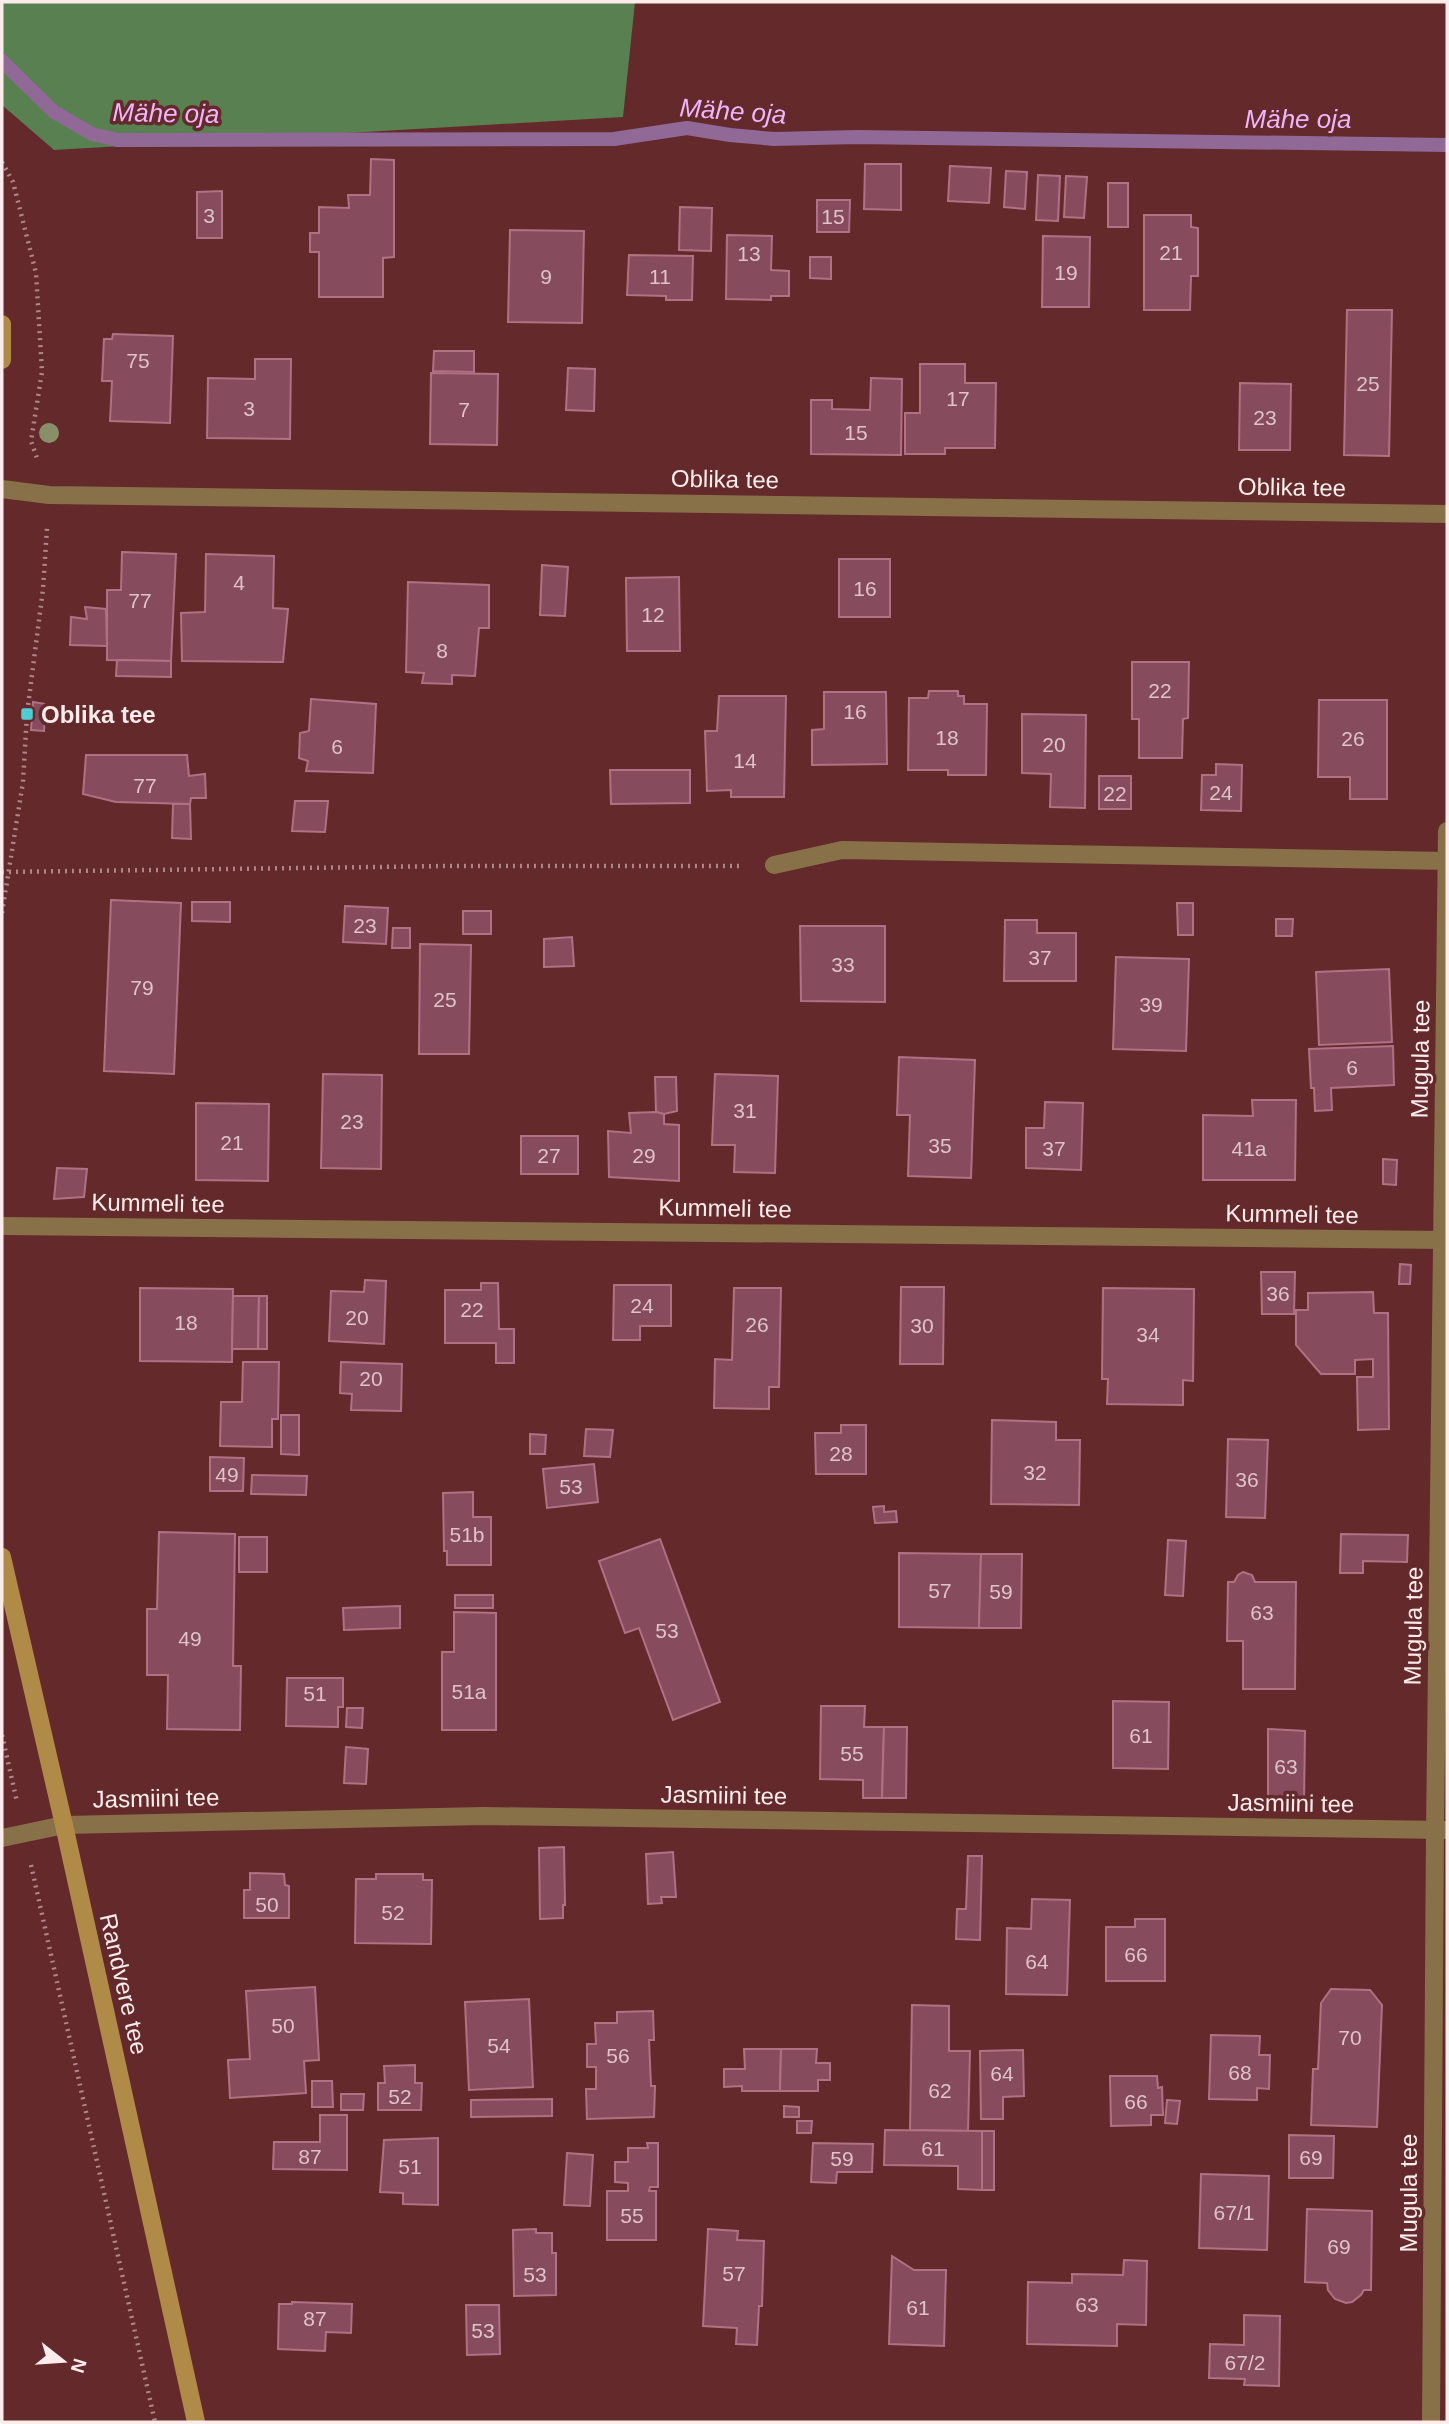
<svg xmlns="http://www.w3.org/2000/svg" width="1449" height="2424" font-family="Helvetica,sans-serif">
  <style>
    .forest { fill: #588051 }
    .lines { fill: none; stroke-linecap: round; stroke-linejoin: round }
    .stream { stroke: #906997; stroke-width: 14 }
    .building { fill: #864b5d; stroke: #b07184; stroke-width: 2 }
    .path { stroke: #ad8889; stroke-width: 4.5; stroke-dasharray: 2 5; stroke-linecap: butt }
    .service { stroke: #887048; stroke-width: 18 }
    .minor { stroke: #887048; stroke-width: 18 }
    .secondary { stroke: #b08b48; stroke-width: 18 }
    .tree { fill: #888f69 }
    .poi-dot { fill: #51ccd3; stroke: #63292b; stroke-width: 2.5 }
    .labels { text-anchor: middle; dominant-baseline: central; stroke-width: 7; stroke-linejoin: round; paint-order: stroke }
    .number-label { font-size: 21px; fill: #dec4c8 }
    .street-label { font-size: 24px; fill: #fcedec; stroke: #63292b }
    .poi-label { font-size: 24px; font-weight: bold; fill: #fcedec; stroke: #63292b; text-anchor: start }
    .water-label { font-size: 26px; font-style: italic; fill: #efb5fb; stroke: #63292b }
  </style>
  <rect width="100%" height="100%" fill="#63292b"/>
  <path class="forest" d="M2 2H635L623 117 54 150 2 105Z"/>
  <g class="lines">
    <path class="stream" d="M2 61 54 112 92 134 117 140 614 139 687 128 730 135 774 139 857 137 1447 145"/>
  </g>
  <g class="building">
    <path d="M371 159 394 160V257L383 258V297H319V252H310V233H319V207L349 208 348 195H370Z"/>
    <path d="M865 164H901V210L864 209Z"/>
    <path d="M950 166 991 168 989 203 948 201Z"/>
    <path d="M1006 171 1027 172 1025 209 1004 207Z"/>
    <path d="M1038 175 1060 176 1058 221 1036 220Z"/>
    <path d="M1066 176 1087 177 1084 218 1064 217Z"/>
    <rect x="1108" y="183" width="20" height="44"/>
    <path d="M222 191V238H197V192Z"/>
    <path d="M817 200H850L849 232H817Z"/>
    <path d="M680 207 712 208 711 251 679 250Z"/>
    <path d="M1144 215H1191V227L1198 228V276H1191L1190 310H1144Z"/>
    <path d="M510 230 584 231 582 323 508 322Z"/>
    <path d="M727 235 772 236 771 270 789 271V296H771V300L726 299Z"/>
    <path d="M1043 236 1090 237 1089 307H1042Z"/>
    <path d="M629 255 693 256 692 300H666V296L627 295Z"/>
    <path d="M810 257H831V279L810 278Z"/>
    <path d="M1347 310H1392L1389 456 1344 455Z"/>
    <path d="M113 334 173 336 170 423 110 421 112 381H102L104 339H112Z"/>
    <path d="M434 351H474V372L433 371Z"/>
    <path d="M255 359H291L290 439 207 438 208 378 255 379Z"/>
    <path d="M920 364H965V383H996L995 448H945V454H905V413H920Z"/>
    <path d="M568 368 595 369 594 411 566 410Z"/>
    <path d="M431 373 498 374 497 445 430 444Z"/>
    <path d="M871 378 902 379 901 455 811 454V400H832V409L870 410Z"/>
    <path d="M1240 383 1291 384 1290 450H1239Z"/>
    <path d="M122 552 176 554 171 661 107 660V590H121Z"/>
    <path d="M206 554 274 556 273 608 288 609 283 662 182 661 181 613 205 612Z"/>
    <rect x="839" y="559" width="51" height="58"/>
    <path d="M542 565 568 567 565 616 540 615Z"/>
    <path d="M679 577 680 651H627L626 578Z"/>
    <path d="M408 582 489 585V628H479L475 676 452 675V684L422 683 424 673 406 672Z"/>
    <path d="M85 607 106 609 107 646 70 645 71 617 87 619Z"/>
    <path d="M117 660 171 661V677L116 676Z"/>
    <path d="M1132 662H1189L1188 718 1183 719 1182 758H1139V719H1132Z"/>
    <path d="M929 691H958V696H964V704H987L986 775H948V770H908L909 698H928Z"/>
    <path d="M824 692H886L887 764 812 765V730L824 729Z"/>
    <path d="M719 696H786L784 797H731V790L707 791 705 731H717Z"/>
    <path d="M311 699 376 704 373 773 306 771 308 761 299 758 300 733 309 731Z"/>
    <path d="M1319 700H1387V799H1350V777H1318Z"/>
    <path d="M33 702 46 704 44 731 31 730Z"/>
    <path d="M1022 714 1086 715 1085 808 1050 807 1051 774 1022 773Z"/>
    <path d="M86 755H187L189 776 205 774 206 798H191L190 804 116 802 83 794Z"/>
    <path d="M1216 764 1242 765 1241 811 1201 810 1202 775H1216Z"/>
    <path d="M610 770H690V803L611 804Z"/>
    <rect x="1099" y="776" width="32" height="33"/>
    <path d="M295 801H328L325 832 292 831Z"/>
    <path d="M173 804H190L191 839 172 838Z"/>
    <path d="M111 900 181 903 174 1074 104 1071Z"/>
    <path d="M192 902H230V922L192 921Z"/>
    <path d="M1177 903H1193V935H1178Z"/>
    <path d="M345 906 388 908 386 944 343 942Z"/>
    <rect x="463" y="911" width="28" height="23"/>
    <path d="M1276 919H1293L1292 936H1276Z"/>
    <path d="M1005 920H1037V933H1076V981H1004Z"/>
    <path d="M800 926H885V1002L801 1001Z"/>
    <path d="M393 928H410V948H392Z"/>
    <path d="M572 937 574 966 544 967V939Z"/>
    <path d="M420 944 471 945 469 1054H419Z"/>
    <path d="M1116 957 1189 959 1186 1051 1113 1049Z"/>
    <path d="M1389 969 1392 1042 1319 1045 1316 972Z"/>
    <path d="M1393 1046 1394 1085 1331 1088 1332 1110 1315 1111 1314 1088H1311L1309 1049Z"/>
    <path d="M899 1057 975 1060 971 1178 908 1176 910 1115H897Z"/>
    <path d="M323 1074 382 1075 381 1169 321 1168Z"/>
    <path d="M715 1074 778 1076 775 1173 734 1172 735 1145H712Z"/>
    <path d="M655 1077H676L677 1111 664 1114 656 1112Z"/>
    <path d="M1252 1100H1296L1295 1180H1203V1115L1253 1116Z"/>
    <path d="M1045 1102 1083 1103 1081 1170 1026 1168V1128H1044Z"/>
    <path d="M196 1103 269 1104 268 1181 196 1180Z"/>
    <path d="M656 1112 664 1114V1124L679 1125V1181L609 1177 608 1131 631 1133 629 1113Z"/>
    <rect x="521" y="1136" width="57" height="38"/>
    <path d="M1383 1159 1397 1160 1396 1185 1383 1184Z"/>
    <path d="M57 1168 87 1169 84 1197 54 1199Z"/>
    <path d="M1400 1264 1411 1265 1410 1284H1399Z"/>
    <path d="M1261 1272H1295L1294 1314H1262Z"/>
    <path d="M365 1280 386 1281 384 1344 329 1341 331 1291 364 1292Z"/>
    <path d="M481 1283H498L499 1329H514V1363H496V1343H445V1290H481Z"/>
    <path d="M614 1285H671V1326H640V1340H613Z"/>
    <path d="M901 1287H944L943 1364H900Z"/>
    <path d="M140 1288 233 1289 232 1362 140 1361Z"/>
    <path d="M734 1288H781L779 1387H769V1409L714 1408 715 1359 732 1360Z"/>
    <path d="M1103 1288 1194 1289 1193 1381 1183 1380V1405L1107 1404 1108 1379H1102Z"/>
    <path d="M1373 1292 1374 1313H1388L1389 1429 1358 1430 1357 1377H1373V1359L1355 1360V1374H1321L1296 1345V1310H1308V1293Z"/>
    <path d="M233 1296H259L258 1349H232Z"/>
    <path d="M259 1296H267V1349H258Z"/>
    <path d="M243 1362H279L278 1419H272V1447L220 1446 221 1402H242Z"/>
    <path d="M341 1362 402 1364 401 1411 351 1410 352 1394 340 1393Z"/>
    <path d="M281 1415H299V1455L281 1454Z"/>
    <path d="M992 1420 1056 1422V1440H1080L1079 1505 991 1504Z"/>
    <path d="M841 1425H866V1474H816L815 1433H841Z"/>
    <path d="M586 1429 613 1430 610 1457 584 1456Z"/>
    <path d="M530 1434 546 1435 545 1454H530Z"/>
    <path d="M1228 1439 1268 1440 1265 1518 1226 1517Z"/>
    <path d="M210 1457 244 1458 243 1491H210Z"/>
    <path d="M594 1464 598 1502 547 1508 543 1469Z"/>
    <path d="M252 1475 307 1476 306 1495 251 1494Z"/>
    <path d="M473 1492V1517H491V1565H447V1551H444L443 1493Z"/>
    <path d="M884 1506V1512L896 1511 897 1522 875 1523 873 1507Z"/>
    <path d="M159 1532 235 1534 233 1666H241L240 1730 167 1729 168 1675H147V1609H157Z"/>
    <path d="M1341 1534 1408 1535 1407 1562 1363 1561V1573H1340Z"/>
    <rect x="239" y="1537" width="28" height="35"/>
    <path d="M660 1539 720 1702 673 1720 639 1628 625 1633 599 1561Z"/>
    <path d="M1168 1540 1186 1541 1183 1596 1165 1595Z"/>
    <path d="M899 1553 981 1554 979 1628 899 1627Z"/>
    <path d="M981 1554H1022L1021 1628H979Z"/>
    <path d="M1243 1572 1252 1575 1255 1582H1296L1295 1689H1243V1641H1227L1228 1582H1234L1238 1575Z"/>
    <rect x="455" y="1595" width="38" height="13"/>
    <path d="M400 1606V1628L344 1630 343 1608Z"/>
    <path d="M454 1612 496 1613V1730H442V1652H454Z"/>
    <path d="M287 1678H343V1707H338V1727L286 1726Z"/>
    <path d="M1113 1701 1169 1702 1168 1769 1113 1768Z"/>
    <path d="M821 1706H865L864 1727H884L882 1798H863V1780L820 1779Z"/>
    <path d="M347 1708H363L362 1728 346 1727Z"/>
    <path d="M884 1727H907L906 1798H882Z"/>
    <path d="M1268 1729 1305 1731 1304 1802 1268 1801Z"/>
    <path d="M346 1747 368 1749 366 1784 344 1783Z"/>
    <path d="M564 1847 565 1905H563V1918L540 1919 539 1848Z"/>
    <path d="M673 1852 676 1897H661L662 1903 648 1904 646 1854Z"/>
    <path d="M968 1856H982L980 1940 956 1939 957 1909H966Z"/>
    <path d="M250 1873 284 1874 285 1885 289 1886V1918H244V1890H250Z"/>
    <path d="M376 1874H423V1880H432L431 1944 355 1943 356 1879H376Z"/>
    <path d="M1032 1899 1070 1900 1067 1995 1006 1994 1007 1928 1031 1929Z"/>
    <path d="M1135 1919H1165V1981H1106V1927H1135Z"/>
    <path d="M315 1987 319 2060 304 2061 306 2093 230 2098 228 2060 250 2059 246 1991Z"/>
    <path d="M1331 1989 1370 1990 1382 2005 1377 2127 1311 2125 1313 2069H1318L1321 2003Z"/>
    <path d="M529 1999 533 2087 469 2090 465 2002Z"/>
    <path d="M912 2005 949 2006V2051H970L968 2131 910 2130Z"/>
    <path d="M653 2011 654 2040H649L651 2086H655L654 2117 587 2119 586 2089H596V2067H587V2044H596L595 2023H617V2012Z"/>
    <path d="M1211 2035 1260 2036 1259 2055H1270L1269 2089 1257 2088V2100L1209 2099Z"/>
    <path d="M744 2049H781L780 2091H742V2086L724 2087V2069H745Z"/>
    <path d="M781 2049H817L816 2063H830V2080H818V2091H780Z"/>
    <path d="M1023 2050 1024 2096 1003 2097V2119H981L980 2051Z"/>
    <path d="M415 2065V2083H422L421 2110H378V2083H385L384 2066Z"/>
    <path d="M1110 2076H1157L1158 2088 1162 2087 1163 2115H1151V2125L1111 2126Z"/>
    <path d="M312 2081H332L333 2107H312Z"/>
    <path d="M341 2094H364L363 2110H341Z"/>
    <path d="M552 2099V2116L471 2117V2100Z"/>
    <path d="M1167 2100 1180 2101 1177 2124 1165 2123Z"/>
    <path d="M784 2106 799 2107V2117H784Z"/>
    <path d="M320 2115H347V2170L273 2169 274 2142H320Z"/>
    <path d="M797 2121H812L811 2133H797Z"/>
    <path d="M885 2130 982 2131V2190L958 2189V2166L884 2165Z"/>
    <rect x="982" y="2131" width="12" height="59"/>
    <path d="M1289 2135 1334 2136 1333 2178H1289Z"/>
    <path d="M438 2138V2205L403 2204V2193L380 2192 384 2140Z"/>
    <path d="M647 2143H658V2187H650L649 2191H656V2240H607V2191H628V2183L615 2182V2162H628V2148H648Z"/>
    <path d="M813 2143 873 2144 872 2172H837L836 2183 811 2182Z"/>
    <path d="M567 2153 593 2155 590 2206 564 2205Z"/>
    <path d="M1201 2174 1269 2176 1267 2250 1199 2248Z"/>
    <path d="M1307 2209 1372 2211 1371 2290H1364L1361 2295 1352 2302 1346 2303 1335 2299 1328 2290 1327 2283 1305 2282Z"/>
    <path d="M536 2229V2233H552V2253H556V2295L514 2296 513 2230Z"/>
    <path d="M708 2229 738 2231 737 2240 764 2241 762 2306H759L757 2345 736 2344 737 2328 703 2326Z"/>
    <path d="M892 2256 914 2270H946L944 2346 889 2344Z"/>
    <path d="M1124 2260 1147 2261 1146 2325 1117 2324V2346L1027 2344 1028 2282 1072 2283V2274L1123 2275Z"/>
    <path d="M292 2302 352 2304 351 2333 326 2332 325 2351 278 2349 279 2304H292Z"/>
    <path d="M466 2305H499L500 2354 467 2355Z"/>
    <path d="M1244 2315 1280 2316 1279 2386 1244 2385 1245 2379 1209 2378 1210 2344 1244 2345Z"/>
  </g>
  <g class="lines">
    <g class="path">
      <path d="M2 162 13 182 36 273 42 372 31 441 38 461"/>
      <path d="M2 872 447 866H742"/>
      <path d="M2 913 23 782 27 714 43 589 47 528"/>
      <path d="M2 1735 17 1802"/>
      <path d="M31 1865 155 2422"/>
    </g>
    <path class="service" d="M774 865 842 850 1447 861"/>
    <g class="minor">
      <path d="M2 489 49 495 1447 514"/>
      <path d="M2 1226 1447 1240"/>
      <path d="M2 1838 64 1825 483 1816 1446 1830"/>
      <path d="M1431 2422 1435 1830 1447 831"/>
    </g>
    <g class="secondary">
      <path d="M2 324V360"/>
      <path d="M2 1557 64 1825 196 2422"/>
    </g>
  </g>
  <circle class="tree" cx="49" cy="433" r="10"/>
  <rect class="poi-dot" x="20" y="707" width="14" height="14" rx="3.5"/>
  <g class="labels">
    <g class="number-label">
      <text x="209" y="215">3</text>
      <text x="833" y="216">15</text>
      <text x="1171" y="252">21</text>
      <text x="749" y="253">13</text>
      <text x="1066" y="272">19</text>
      <text x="546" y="276">9</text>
      <text x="660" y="276">11</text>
      <text x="138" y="360">75</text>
      <text x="1368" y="383">25</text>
      <text x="958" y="398">17</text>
      <text x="249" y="408">3</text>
      <text x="464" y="409">7</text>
      <text x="1265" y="417">23</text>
      <text x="856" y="432">15</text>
      <text x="239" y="582">4</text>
      <text x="865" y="588">16</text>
      <text x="140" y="600">77</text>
      <text x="653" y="614">12</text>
      <text x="442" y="650">8</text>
      <text x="1160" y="690">22</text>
      <text x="855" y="711">16</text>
      <text x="947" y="737">18</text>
      <text x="1353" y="738">26</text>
      <text x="1054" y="744">20</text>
      <text x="337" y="746">6</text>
      <text x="745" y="760">14</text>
      <text x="145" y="785">77</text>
      <text x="1221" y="792">24</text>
      <text x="1115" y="793">22</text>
      <text x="365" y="925">23</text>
      <text x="1040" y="957">37</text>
      <text x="843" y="964">33</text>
      <text x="142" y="987">79</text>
      <text x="445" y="999">25</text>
      <text x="1151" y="1004">39</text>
      <text x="1352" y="1067">6</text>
      <text x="745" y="1110">31</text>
      <text x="352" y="1121">23</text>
      <text x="232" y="1142">21</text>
      <text x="940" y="1145">35</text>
      <text x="1054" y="1148">37</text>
      <text x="1249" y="1148">41a</text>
      <text x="549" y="1155">27</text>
      <text x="644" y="1155">29</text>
      <text x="1278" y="1293">36</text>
      <text x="642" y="1305">24</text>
      <text x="472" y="1309">22</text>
      <text x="357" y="1317">20</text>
      <text x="186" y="1322">18</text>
      <text x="757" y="1324">26</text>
      <text x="922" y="1325">30</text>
      <text x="1148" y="1334">34</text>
      <text x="371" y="1378">20</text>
      <text x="841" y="1453">28</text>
      <text x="1035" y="1472">32</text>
      <text x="227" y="1474">49</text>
      <text x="1247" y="1479">36</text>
      <text x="571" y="1486">53</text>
      <text x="467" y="1534">51b</text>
      <text x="940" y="1590">57</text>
      <text x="1001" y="1591">59</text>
      <text x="1262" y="1612">63</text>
      <text x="667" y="1630">53</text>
      <text x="190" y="1638">49</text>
      <text x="469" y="1691">51a</text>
      <text x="315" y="1693">51</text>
      <text x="1141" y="1735">61</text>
      <text x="852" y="1753">55</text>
      <text x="1286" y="1766">63</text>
      <text x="267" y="1904">50</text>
      <text x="393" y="1912">52</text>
      <text x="1136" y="1954">66</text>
      <text x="1037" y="1961">64</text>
      <text x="283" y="2025">50</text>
      <text x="1350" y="2037">70</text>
      <text x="499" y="2045">54</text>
      <text x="618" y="2055">56</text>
      <text x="1240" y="2072">68</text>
      <text x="1002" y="2073">64</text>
      <text x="940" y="2090">62</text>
      <text x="400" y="2096">52</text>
      <text x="1136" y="2101">66</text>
      <text x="933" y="2148">61</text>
      <text x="310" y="2156">87</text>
      <text x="1311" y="2157">69</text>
      <text x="842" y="2158">59</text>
      <text x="410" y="2166">51</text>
      <text x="1234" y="2212">67/1</text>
      <text x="632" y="2215">55</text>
      <text x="1339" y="2246">69</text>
      <text x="734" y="2273">57</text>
      <text x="535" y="2274">53</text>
      <text x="1087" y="2304">63</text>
      <text x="918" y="2307">61</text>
      <text x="315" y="2318">87</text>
      <text x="483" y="2330">53</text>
      <text x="1245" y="2362">67/2</text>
    </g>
    <g class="street-label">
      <text transform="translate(725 479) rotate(1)">Oblika tee</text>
      <text transform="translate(1292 487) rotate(1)">Oblika tee</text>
      <text transform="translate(1420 1059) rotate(-89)">Mugula tee</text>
      <text transform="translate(158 1203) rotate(1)">Kummeli tee</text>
      <text transform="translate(725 1208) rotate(1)">Kummeli tee</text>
      <text transform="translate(1292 1214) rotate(1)">Kummeli tee</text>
      <text transform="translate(1413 1626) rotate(-89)">Mugula tee</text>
      <text transform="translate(724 1795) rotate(1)">Jasmiini tee</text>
      <text transform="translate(156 1798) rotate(-1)">Jasmiini tee</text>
      <text transform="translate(1291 1803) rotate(1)">Jasmiini tee</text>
      <text transform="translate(124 1984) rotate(77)">Randvere tee</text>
      <text transform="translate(1408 2193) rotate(-90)">Mugula tee</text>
    </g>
    <g class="poi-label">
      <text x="41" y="714">Oblika tee</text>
    </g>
    <g class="water-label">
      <text transform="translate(733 111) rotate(4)">Mähe oja</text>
      <text transform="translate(166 113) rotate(1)">Mähe oja</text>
      <text x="1298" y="119">Mähe oja</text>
    </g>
  </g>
  <rect width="1449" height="2424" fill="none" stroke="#fcedec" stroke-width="7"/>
  <g transform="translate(63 2361) rotate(107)" stroke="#63292b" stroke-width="5" paint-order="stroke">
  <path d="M0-5L12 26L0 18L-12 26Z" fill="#fcedec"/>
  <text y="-10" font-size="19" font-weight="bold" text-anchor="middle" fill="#fcedec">N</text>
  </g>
</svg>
